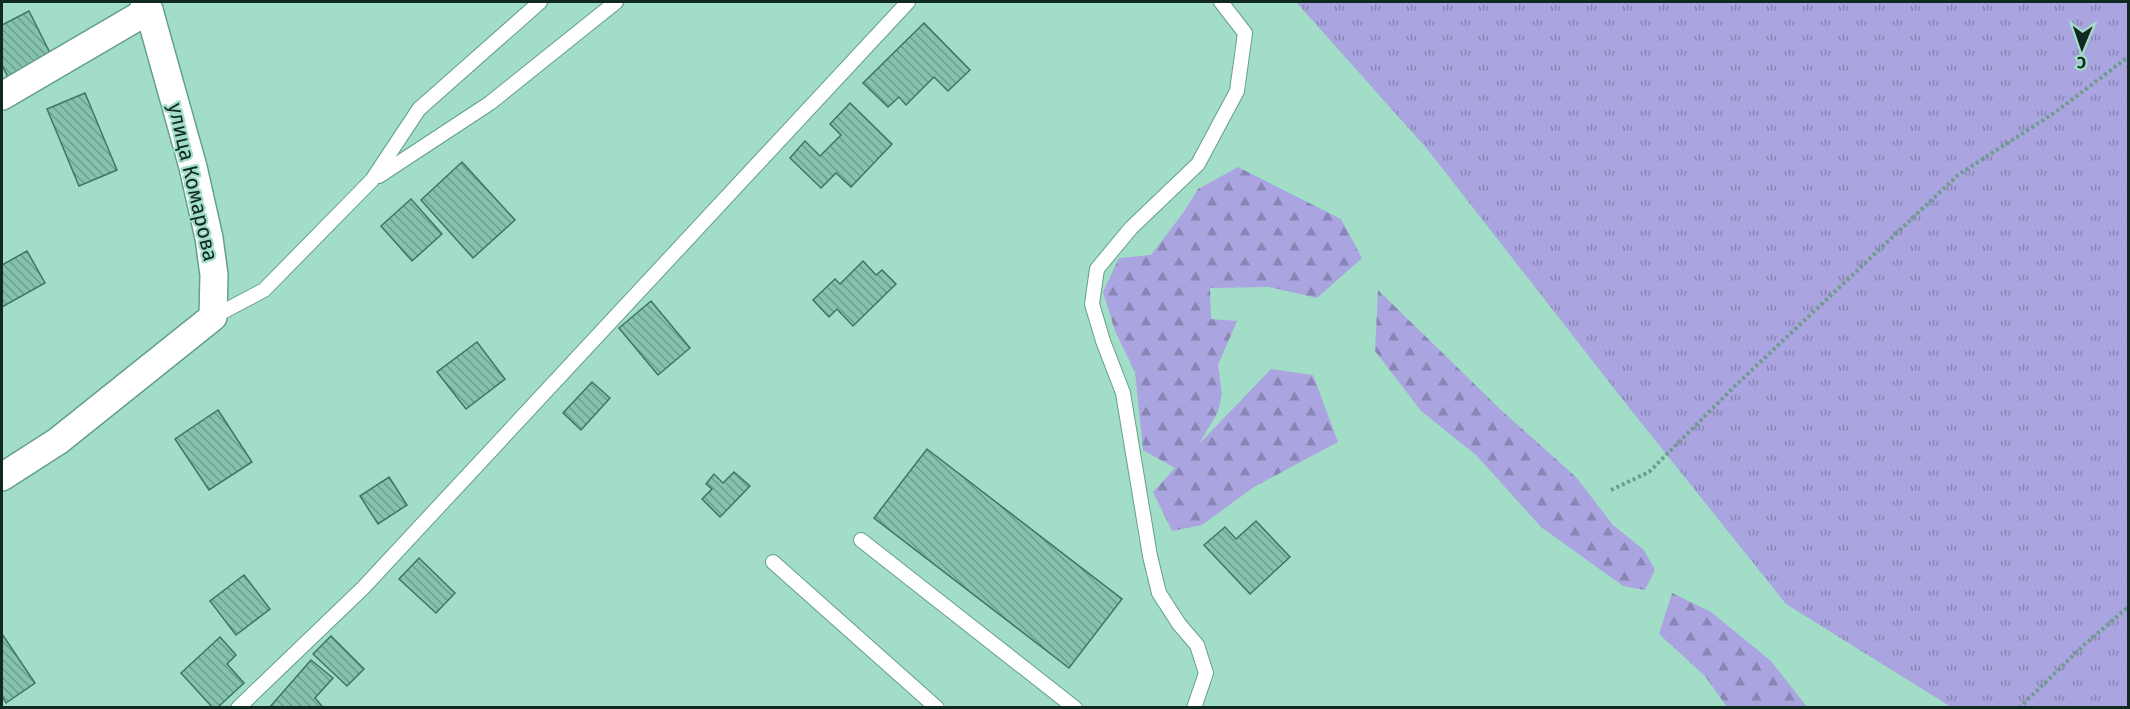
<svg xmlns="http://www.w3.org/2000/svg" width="2130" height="709" font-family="'Fira Sans',sans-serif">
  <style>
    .grass { fill: url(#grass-tufts) }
    .forest { fill: url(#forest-firs) }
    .building { fill: url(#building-back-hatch); stroke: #3d7763; stroke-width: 1.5 }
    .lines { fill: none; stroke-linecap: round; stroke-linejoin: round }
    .service-casing { stroke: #649f89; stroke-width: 16 }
    .minor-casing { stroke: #649f89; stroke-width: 30 }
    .path { stroke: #6e9d8b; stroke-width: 4; stroke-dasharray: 3 3; stroke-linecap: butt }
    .service { stroke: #fff; stroke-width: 14 }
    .minor { stroke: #fff; stroke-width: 27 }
    .labels { text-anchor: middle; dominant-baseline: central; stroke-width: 4.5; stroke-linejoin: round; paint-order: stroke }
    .street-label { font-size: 21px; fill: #112a21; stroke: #a2dec7 }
  </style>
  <defs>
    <pattern id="grass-tufts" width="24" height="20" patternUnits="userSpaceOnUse" patternTransform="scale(1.5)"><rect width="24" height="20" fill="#aaa4e0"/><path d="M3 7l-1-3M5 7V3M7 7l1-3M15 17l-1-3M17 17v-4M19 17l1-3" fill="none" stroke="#8986b5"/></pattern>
    <pattern id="forest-firs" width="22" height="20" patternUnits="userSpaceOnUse" patternTransform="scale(1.5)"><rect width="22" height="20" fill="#aaa4e0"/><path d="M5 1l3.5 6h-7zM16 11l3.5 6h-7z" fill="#8986b5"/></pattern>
    <pattern id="building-back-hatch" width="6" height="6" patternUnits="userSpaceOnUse" patternTransform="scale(1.5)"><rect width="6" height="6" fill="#87c3ac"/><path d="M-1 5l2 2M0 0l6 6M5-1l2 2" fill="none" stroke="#6d9f8c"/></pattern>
  </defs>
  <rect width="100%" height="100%" fill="#a2dec7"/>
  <path class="grass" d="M1296 2H2128V707H1951L1786 604 1623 400 1428 150Z"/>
  <g class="forest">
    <path d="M1238 167 1341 219 1362 258 1317 298 1269 287 1210 288 1211 319 1237 321 1218 365 1222 394 1218 412 1199 444 1271 369 1313 375 1338 442 1254 487 1202 525 1172 531 1153 492 1175 468 1143 450 1135 372 1115 331 1103 292 1119 258 1151 255 1183 213 1198 189Z"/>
    <path d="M1378 290 1501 410 1576 477 1613 525 1644 550 1655 570 1645 590 1623 586 1541 527 1476 455 1421 411 1375 351Z"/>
    <path d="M1672 593 1711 612 1771 661 1807 707H1727L1705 676 1659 634Z"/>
  </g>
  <g class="building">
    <path d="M29 11 52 57 9 79 2 65V25Z"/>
    <path d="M924 23 970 70 948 91 934 77 906 105 899 97 888 107 863 83Z"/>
    <path d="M85 93 117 170 79 186 47 109Z"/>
    <path d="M850 103 892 144 851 187 836 173 821 188 790 158 805 141 820 156 841 135 830 124Z"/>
    <path d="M462 162 515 220 473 258 421 200Z"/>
    <path d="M411 199 442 234 412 261 381 226Z"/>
    <path d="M27 251 45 283 2 307V265Z"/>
    <path d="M863 261 876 275 882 270 896 284 853 326 837 309 829 317 813 300 835 279 840 284Z"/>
    <path d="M651 301 690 348 658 375 619 328Z"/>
    <path d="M477 342 505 379 466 409 437 372Z"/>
    <path d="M592 382 610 398 581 430 563 413Z"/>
    <path d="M218 410 252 462 209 490 175 439Z"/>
    <path d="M927 449 1122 599 1069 668 874 518Z"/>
    <path d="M734 472 750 486 720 517 702 499 712 489 706 484 714 474 723 483Z"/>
    <path d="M389 477 407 505 378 524 360 496Z"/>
    <path d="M1256 521 1290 557 1250 594 1204 545 1225 527 1236 539Z"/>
    <path d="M419 558 455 593 436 613 399 579Z"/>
    <path d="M244 575 270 609 236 635 210 601Z"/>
    <path d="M2 634 35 683 6 703 2 696Z"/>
    <path d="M331 636 364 669 347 686 313 654Z"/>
    <path d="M220 637 236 655 227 664 244 683 217 708H213L181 673Z"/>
    <path d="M311 660 333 678 315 698 322 706 321 708H269Z"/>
  </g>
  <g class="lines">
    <g class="service-casing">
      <g id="service">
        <path d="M379 176 490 103 616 2"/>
        <path d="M213 317 264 290 372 180 419 109 540 2"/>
        <path d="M861 540 1075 708"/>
        <path d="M773 562 937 708"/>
        <path d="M238 708 363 588 908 2"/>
        <path d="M1194 708 1206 673 1197 645 1179 624 1159 593 1150 556 1123 393 1103 341 1092 304 1097 269 1131 228 1198 164 1237 91 1245 33 1221 2"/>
      </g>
    </g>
    <g class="minor-casing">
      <g id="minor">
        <path d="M2 96 149 10"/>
        <path d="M2 477 58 441 213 317 214 275 209 238 193 167 149 10 144 2"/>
      </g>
    </g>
    <g class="path">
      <path d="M1611 490 1649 472 1735 386 1958 175 2057 111 2128 57"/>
      <path d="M2019 708 2084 645 2128 607"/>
    </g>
    <use href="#service" class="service"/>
    <use href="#minor" class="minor"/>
  </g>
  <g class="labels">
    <g class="street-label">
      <text transform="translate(193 182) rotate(77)">улица Комарова</text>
    </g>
  </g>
  <rect width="2130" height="709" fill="none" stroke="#112a21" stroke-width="6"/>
  <g transform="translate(2082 48) rotate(182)" stroke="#a2dec7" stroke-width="4.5" paint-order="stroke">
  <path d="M0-4.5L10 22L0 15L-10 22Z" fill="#112a21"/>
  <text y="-9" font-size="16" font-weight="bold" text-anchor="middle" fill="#112a21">С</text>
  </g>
</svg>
